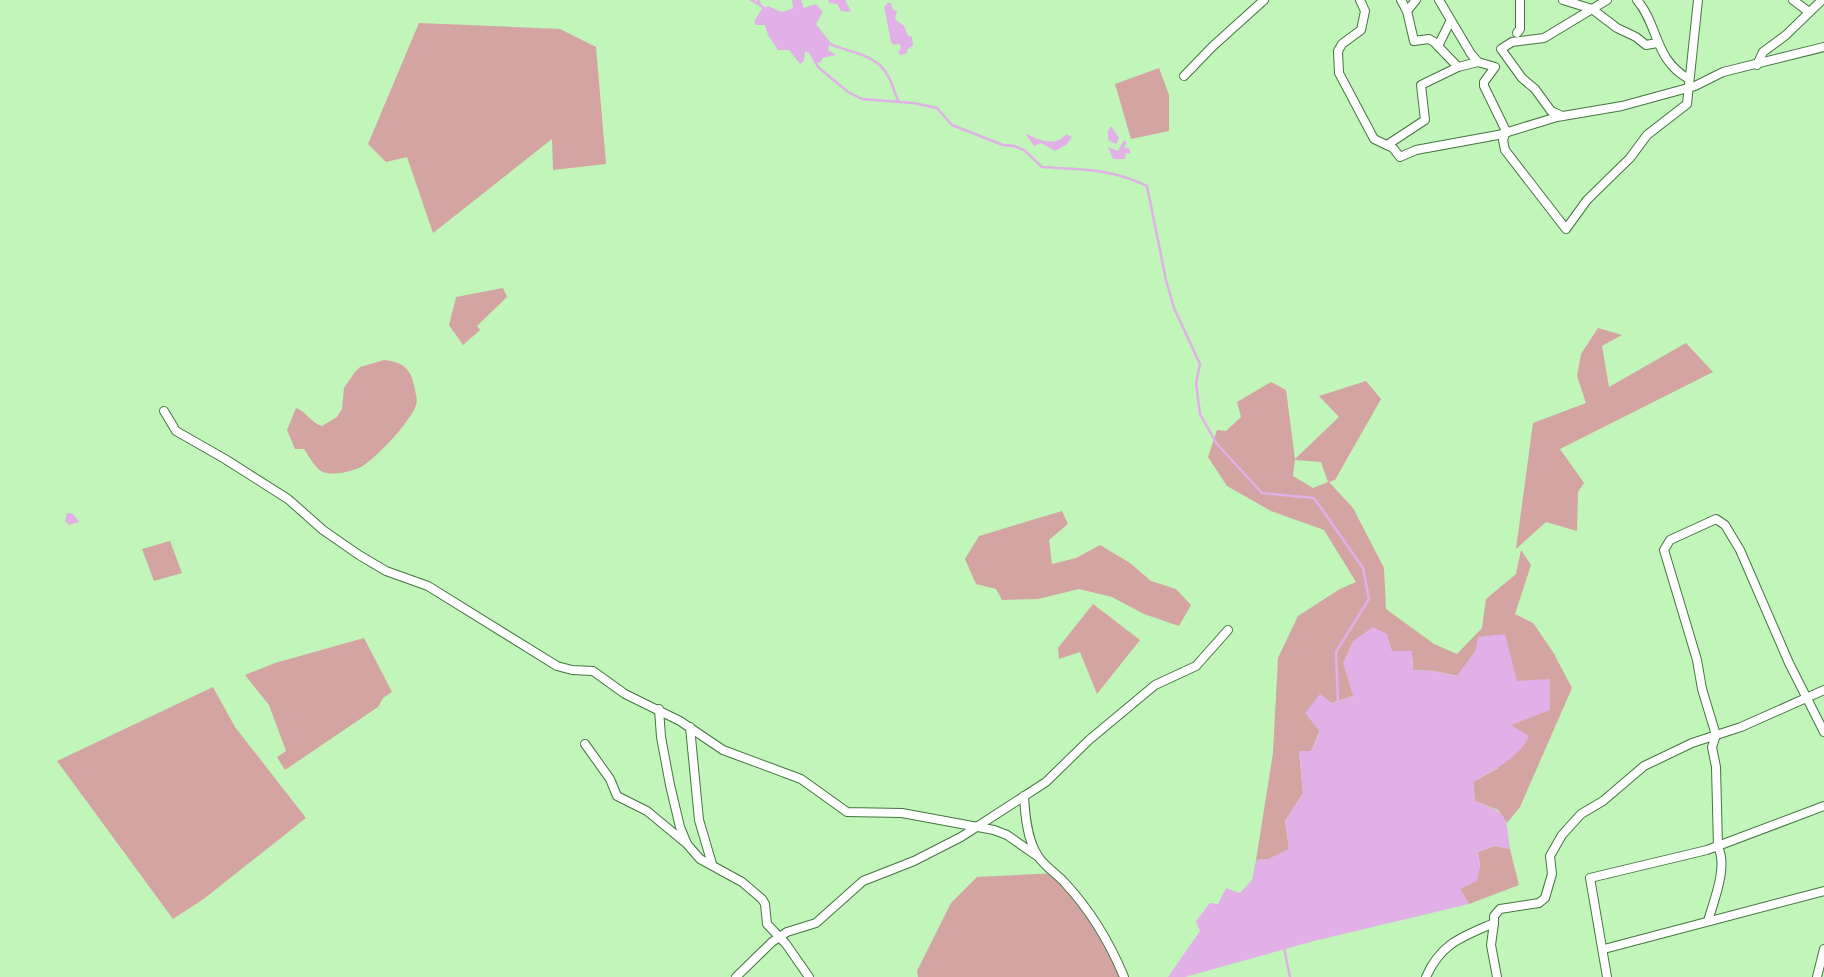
<svg xmlns="http://www.w3.org/2000/svg" width="1824" height="977" font-family="Cabin,sans-serif">
  <style>
    .green { fill: #d4a4a2; fill-rule: evenodd }
    .water { fill: #e0b0e7 }
    .lines { fill: none; stroke-linecap: round; stroke-linejoin: round }
    .stream { stroke: #e0b0e7; stroke-width: 2.5 }
    .street-casing { stroke: #457440; stroke-width: 10 }
    .street { stroke: #fff; stroke-width: 8 }
  </style>
  <rect width="100%" height="100%" fill="#c1f5ba"/>
  <g class="green">
    <path d="M419 23 560 29 596 47 606 164 553 170 552 139 433 233 407 157 386 162 368 144Z"/>
    <path d="M1159 68 1169 95V131L1131 139 1115 84Z"/>
    <path d="M503 288 507 297 477 326 480 330 463 345 449 325 456 297Z"/>
    <path d="M1598 328 1622 335 1602 346 1609 387 1686 343 1713 372 1560 449 1584 483 1578 492 1577 531 1546 522 1516 549 1533 423 1586 403 1577 376 1581 354Z"/>
    <path d="M384 360C404 362 412 370 415 390 416 395 418 401 416 405 411 421 378 456 364 465 356 471 337 475 327 473 316 472 310 457 304 449H295L287 430 296 408C307 412 311 423 322 426L337 417 342 409 344 388 355 372 360 367Z"/>
    <path d="M1366 381 1381 399 1335 480 1329 482 1353 508 1384 568 1386 609 1434 644 1457 654 1482 628 1486 599 1516 574 1521 550 1531 565 1515 614 1533 623 1553 652 1572 688 1520 807 1507 823 1498 810 1475 801 1473 782 1498 768C1507 738 1524 698 1512 668L1476 650 1458 676 1434 671 1413 670V659L1353 696 1332 703 1311 751H1299L1303 793 1285 821 1289 849 1269 859 1256 860 1273 753 1278 658 1298 616 1340 589 1356 582 1324 530 1271 511 1227 486 1208 457 1217 430 1226 431 1241 417 1237 402 1271 382 1286 390 1295 459 1339 417 1319 396ZM1295 460 1321 462 1328 482 1313 488 1293 476Z"/>
    <path d="M1062 511 1068 524 1049 540 1052 564 1076 558 1100 545 1130 563 1151 581 1176 589 1191 605 1179 626 1144 614 1112 597 1079 589 1038 599 1002 600 996 589 976 584 965 559 979 536Z"/>
    <path d="M170 541 182 573 154 581 142 549Z"/>
    <path d="M1093 604 1140 640 1097 694 1080 652 1059 659 1058 648Z"/>
    <path d="M364 638 392 692 383 698 378 707 285 770 277 757 286 751 269 705 245 675 275 663Z"/>
    <path d="M213 687 235 727 306 818 205 898 173 919 57 761Z"/>
    <path d="M1495 846 1510 849 1519 885 1469 904 1460 889 1477 880 1480 866 1478 852Z"/>
    <path d="M1056 873 1101 930 1120 977H918L917 971 951 903 977 877Z"/>
  </g>
  <g class="water">
    <path d="M792 0H801L804 8 816 4 823 12 816 24 830 42 828 50 836 55 823 58 820 63 815 62 811 53 805 52 804 61 800 64 789 50H778L768 35 765 25H756L754 22 761 10 768 6 782 12 793 8Z"/>
    <path d="M828 0H845L851 11 847 12 841 11 837 4 829 3Z"/>
    <path d="M888 3H891L893 10 897 11 895 19 904 26 908 36 912 37 913 45 907 50V53L900 55 898 51 901 49 900 44 893 45 891 42 885 11 884 7Z"/>
    <path d="M1111 126 1119 138 1116 144 1108 140V131Z"/>
    <path d="M1025 133C1038 140 1056 148 1066 134L1072 137 1066 145 1055 151 1041 143 1034 146Z"/>
    <path d="M1124 140 1127 143 1124 147 1130 149V154L1126 153 1125 159H1113L1108 147 1118 151Z"/>
    <path d="M67 513 73 514 79 522 69 525 65 521Z"/>
    <path d="M1373 627 1387 634 1392 651H1412L1413 670 1434 671 1457 676 1476 650 1478 637 1505 634 1517 681 1550 679V710L1511 725 1529 736C1518 759 1495 769 1473 782L1475 801C1508 814 1506 814 1510 849L1495 846 1478 852 1480 866 1477 881 1460 889 1469 904 1314 941 1185 977H1168L1200 931 1196 921 1210 903 1218 904 1226 888 1240 893 1252 880 1256 860 1269 859 1289 849 1285 821 1303 793 1299 751H1311L1320 732 1305 713 1320 694 1332 703 1353 696 1343 663 1353 641Z"/>
  </g>
  <g class="lines">
    <g class="stream">
      <path d="M751 0 760 5"/>
      <path d="M758 0 760 5 766 10"/>
      <path d="M828 43C848 53 877 53 888 76 893 84 894 93 899 102"/>
      <path d="M810 52 818 67 848 92 862 99 913 103 937 108 952 125 1003 145 1014 146 1024 150 1042 167C1082 170 1110 168 1147 186L1166 280 1174 308 1200 364 1196 383 1200 414 1217 444 1262 493 1314 498 1363 568 1369 599 1336 652 1338 703"/>
      <path d="M1284 948 1290 977"/>
    </g>
    <g class="street-casing">
      <g id="street">
        <path d="M1360 0 1365 11 1361 30 1342 44 1338 51 1339 73 1374 139 1393 148 1400 157 1416 150 1498 135 1557 117 1622 106 1695 86 1723 72 1824 47"/>
        <path d="M1401 0 1407 11 1414 41 1429 39 1434 42 1458 67 1478 62"/>
        <path d="M1439 0 1471 54 1478 62 1495 67 1484 82V86L1506 131 1503 140 1505 150 1566 229 1587 200 1630 158 1647 135 1687 104 1698 0"/>
        <path d="M1563 0 1592 9 1617 28 1636 37 1646 45 1657 43"/>
        <path d="M1637 0C1659 26 1654 60 1689 79"/>
        <path d="M1793 0 1809 12"/>
        <path d="M1407 11 1416 0"/>
        <path d="M1517 33 1520 29V0"/>
        <path d="M1438 46 1450 22"/>
        <path d="M1757 65 1763 52 1786 35 1822 0"/>
        <path d="M1184 76 1212 47 1264 0"/>
        <path d="M1562 116 1551 111 1535 89 1522 78 1501 49 1512 42 1544 38 1607 0"/>
        <path d="M1387 145 1425 120 1421 85 1458 67"/>
        <path d="M164 411 176 431 225 459 288 499 323 530 359 555 386 571 428 586 557 666 572 670 593 671 625 694 680 721 723 750 801 779 847 812 902 813 994 830 1007 835 1037 856"/>
        <path d="M659 709 661 737 670 785 680 827 687 844 700 859 742 882 762 899 765 904 767 924 786 944 809 977"/>
        <path d="M690 727 699 820 712 864"/>
        <path d="M585 744 610 779 617 796 647 811 687 844"/>
        <path d="M1024 796C1025 814 1027 840 1038 856 1044 866 1057 874 1065 883 1090 910 1110 943 1124 977"/>
        <path d="M1708 921C1714 900 1728 867 1718 847L1716 767 1712 747 1716 735 1702 689 1697 660 1664 550 1670 540 1716 519 1725 525 1740 550 1789 663 1824 732"/>
        <path d="M1494 923 1491 945 1497 977"/>
        <path d="M1604 949 1824 891"/>
        <path d="M736 977 772 942 787 932 816 923 863 881 914 861 961 837 1046 782 1089 740 1155 685 1196 666 1228 630"/>
        <path d="M1426 977C1441 943 1462 937 1494 923V916L1500 909 1539 903 1545 898 1552 874 1550 856 1562 835 1581 814 1603 801 1644 766 1692 743 1741 727 1824 690"/>
        <path d="M1607 977 1590 878 1707 850 1824 806"/>
        <path d="M1817 977 1824 949"/>
      </g>
    </g>
    <use href="#street" class="street"/>
  </g>
</svg>
